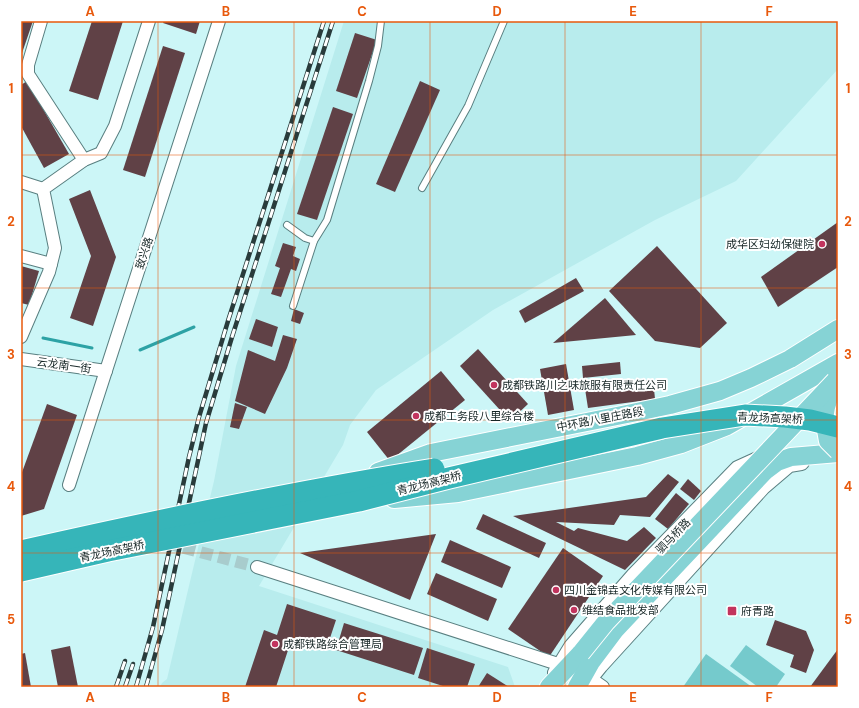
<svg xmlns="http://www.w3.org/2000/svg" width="859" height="708" font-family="'DM Sans','Noto Sans SC',sans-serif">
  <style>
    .built { fill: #b8eced }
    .green { fill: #75cacc }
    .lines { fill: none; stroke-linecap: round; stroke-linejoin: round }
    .stream { stroke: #2da2a5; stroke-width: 3 }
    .building { fill: #604146 }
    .street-tunnel { stroke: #a8cccd; stroke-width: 12; stroke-dasharray: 12 6; stroke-linecap: butt }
    .lane-casing { stroke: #597f80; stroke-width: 8 }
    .street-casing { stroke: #597f80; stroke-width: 14 }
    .secondary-casing { stroke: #597f80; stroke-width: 18 }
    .primary-casing { stroke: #fff; stroke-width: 20 }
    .lane { stroke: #fff; stroke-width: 6 }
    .street { stroke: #fff; stroke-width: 12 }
    .secondary { stroke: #fff; stroke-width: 16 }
    .primary { stroke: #86d3d5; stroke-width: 18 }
    .rail-casing { stroke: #293b3b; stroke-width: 4.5 }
    .rail { stroke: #fff; stroke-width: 3; stroke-dasharray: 9; stroke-linecap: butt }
    .primary-bridge-casing { stroke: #fff; stroke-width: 20; stroke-linecap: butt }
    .highway-bridge-casing { stroke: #fff; stroke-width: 23; stroke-linecap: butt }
    .primary-bridge { stroke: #86d3d5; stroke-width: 18 }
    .highway-bridge { stroke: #36b5b9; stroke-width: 21 }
    .grid { fill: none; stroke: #e8590c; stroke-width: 1; stroke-opacity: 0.55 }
    .poi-dot { fill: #c2345e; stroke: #fff; stroke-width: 1.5 }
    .labels { text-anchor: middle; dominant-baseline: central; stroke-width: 4; stroke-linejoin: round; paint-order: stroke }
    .poi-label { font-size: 11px; fill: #162626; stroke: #fff; text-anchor: start }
    .street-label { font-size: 11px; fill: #162626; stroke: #fff }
    .neatline { fill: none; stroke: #e8590c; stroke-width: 1.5 }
    .grid-label { font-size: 13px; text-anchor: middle; font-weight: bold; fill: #e8590c }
  </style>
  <rect width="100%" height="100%" fill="#ccf6f7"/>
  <path class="built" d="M344 21H838V69L736 181 655 220 493 310 376 390 350 425 343 445 259 586 508 667 515 687H160L162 683 167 679 188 590 214 481 236 366Z"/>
  <g class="green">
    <path d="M746 645 785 674 776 687H758L730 666Z"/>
    <path d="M706 654 752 687H683Z"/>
  </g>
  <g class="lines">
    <g class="stream">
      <path d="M43 338 92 348"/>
      <path d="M140 350 194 327"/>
    </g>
  </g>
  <g class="building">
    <path d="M21 21H33L21 56Z"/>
    <path d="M92 21H123L98 100 69 91Z"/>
    <path d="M164 21H200L196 34 163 23Z"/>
    <path d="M355 33 377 40 357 98 336 91Z"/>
    <path d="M163 46 185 53 145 177 123 170Z"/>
    <path d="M27 81 69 154 44 168 21 126V85Z"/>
    <path d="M420 81 440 90 395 192 376 184Z"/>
    <path d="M333 107 353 114 317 220 297 214Z"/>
    <path d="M90 190 116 257 93 326 70 318 91 256 69 199Z"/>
    <path d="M838 222V267L778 307 761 277Z"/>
    <path d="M283 243 296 247 293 256 300 259 296 271 291 269 281 297 271 294 280 268 275 266Z"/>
    <path d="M657 246 727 323 700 348 655 341 609 291Z"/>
    <path d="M21 266 39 271 29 305 21 303Z"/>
    <path d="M576 278 584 291 525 323 519 311Z"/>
    <path d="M605 298 636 335 553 343Z"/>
    <path d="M294 309 304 313 300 324 291 321Z"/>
    <path d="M256 319 278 327 272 347 249 339Z"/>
    <path d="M283 335 297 339 287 368 265 414 235 401 248 350 275 361Z"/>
    <path d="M478 349 528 404 510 421 460 366Z"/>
    <path d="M620 362 621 374 583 378 582 366Z"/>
    <path d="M566 364 574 410 548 415 540 369Z"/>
    <path d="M441 371 465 400 390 461 367 432Z"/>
    <path d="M653 379 655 399 588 408 585 389Z"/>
    <path d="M235 403 247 407 239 429 230 427Z"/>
    <path d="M47 404 77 415 44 509 21 516V475Z"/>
    <path d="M668 474 679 482 650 517 620 515 614 525 556 522 574 531 578 528 627 541 644 527 656 538 625 570 513 516 646 497Z"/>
    <path d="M688 479 701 491 694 500 680 489Z"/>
    <path d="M676 493 689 504 668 529 655 519Z"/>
    <path d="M483 514 546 543 539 558 476 529Z"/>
    <path d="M436 534 410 600 300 553Z"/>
    <path d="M450 540 511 567 502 588 441 562Z"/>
    <path d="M563 548 603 576 549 657 508 629Z"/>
    <path d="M436 573 497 599 488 621 427 594Z"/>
    <path d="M287 604 336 620 326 650 292 638 276 687H245L264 630 277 635Z"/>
    <path d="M775 620 806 631 814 650 806 673 790 667 794 655 766 645Z"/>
    <path d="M344 623 423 648 414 675 336 650Z"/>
    <path d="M70 646 78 687H58L51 650Z"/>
    <path d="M427 648 475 664 467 687H446L418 678Z"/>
    <path d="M838 649V687H810Z"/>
    <path d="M25 653 31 687H21V654Z"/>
    <path d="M487 673 509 687H478Z"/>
  </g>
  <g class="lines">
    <path class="street-tunnel" d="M166 543 257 567"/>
    <g class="lane-casing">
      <g id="lane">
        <path d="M422 188 468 106 504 21"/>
        <path d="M287 225 305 238 314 241"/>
        <path d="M293 306 314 241 327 220 369 81 378 46 381 21"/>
      </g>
    </g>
    <g class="street-casing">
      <g id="street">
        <path d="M41 21 28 65V74L84 160"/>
        <path d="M21 182 43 189"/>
        <path d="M21 256 51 264"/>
        <path d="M21 337 49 272 55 248 43 189 84 160 101 153 115 126 149 21"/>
        <path d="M21 359 106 371"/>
        <path d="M69 485 219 21"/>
        <path d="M257 567 561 665"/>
        <path d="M590 678 603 687"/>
      </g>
    </g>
    <g class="secondary-casing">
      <g id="secondary">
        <path d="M556 673 572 647 635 575 738 469 760 459"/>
        <path d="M587 681 600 665 762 487 789 464 801 462"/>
      </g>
    </g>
    <g class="primary-casing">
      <g id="primary">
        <path d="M378 472 431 453 632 413 670 405 720 391 751 378 790 359 838 329"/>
        <path d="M394 499 458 493 637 456 681 444 727 426 838 363"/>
        <path d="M549 687 581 653"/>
        <path d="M577 687 591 662 615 630 765 471 777 462 791 457 838 453"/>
      </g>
    </g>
    <use href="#lane" class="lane"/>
    <use href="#street" class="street"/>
    <use href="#secondary" class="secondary"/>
    <use href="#primary" class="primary"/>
    <g class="rail-casing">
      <g id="rail">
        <path d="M116 687 125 661"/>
        <path d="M125 687 133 664"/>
        <path d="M136 687 153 627 189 457 199 417 228 321 324 21"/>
        <path d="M146 687 162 630 206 423 232 337 333 21"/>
      </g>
    </g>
    <use href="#rail" class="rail"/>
    <g class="primary-bridge-casing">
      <g id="primary-bridge">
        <path d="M833 385 826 407 824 419 828 441 838 451"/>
        <path d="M581 653 606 622 835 381"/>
      </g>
    </g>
    <g class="highway-bridge-casing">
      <g id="highway-bridge">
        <path d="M21 551C158 520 296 491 434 469"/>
        <path d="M21 571 108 551 359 501 449 478 662 428 745 415 785 417 810 420 838 427"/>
      </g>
    </g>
    <use href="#primary-bridge" class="primary-bridge"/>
    <use href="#highway-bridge" class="highway-bridge"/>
  </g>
  <path class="grid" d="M158 21V687M294 21V687M430 21V687M565 21V687M701 21V687M21 155H838M21 288H838M21 420H838M21 553H838"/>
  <g class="poi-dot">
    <circle cx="822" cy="244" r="4"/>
    <circle cx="494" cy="385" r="4"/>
    <circle cx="416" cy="416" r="4"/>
    <circle cx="556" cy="590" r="4"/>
    <circle cx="574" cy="610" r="4"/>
    <rect x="727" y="606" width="10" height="10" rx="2"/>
    <circle cx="275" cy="644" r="4"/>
  </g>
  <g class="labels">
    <g class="poi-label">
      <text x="814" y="244" text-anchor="end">成华区妇幼保健院</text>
      <text x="502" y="385">成都铁路川之味旅服有限责任公司</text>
      <text x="424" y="416">成都工务段八里综合楼</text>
      <text x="564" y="590">四川金锦垚文化传媒有限公司</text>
      <text x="582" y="610">维结食品批发部</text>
      <text x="741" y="611">府青路</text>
      <text x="283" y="644">成都铁路综合管理局</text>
    </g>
    <g class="street-label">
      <text transform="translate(144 253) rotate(-72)">致兴路</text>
      <text transform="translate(64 365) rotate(8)">云龙南一街</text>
      <text transform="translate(770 418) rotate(2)">青龙场高架桥</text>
      <text transform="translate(600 419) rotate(-11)">中环路八里庄路段</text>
      <text transform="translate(429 483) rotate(-14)">青龙场高架桥</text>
      <text transform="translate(673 536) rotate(-46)">驷马桥路</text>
      <text transform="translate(112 551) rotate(-12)">青龙场高架桥</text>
    </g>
  </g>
  <rect width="859" height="708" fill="none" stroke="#ffffff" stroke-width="44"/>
  <rect x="22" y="22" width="815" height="664" class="neatline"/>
  <g class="grid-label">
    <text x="90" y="16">A</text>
    <text x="226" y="16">B</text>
    <text x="362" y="16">C</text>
    <text x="497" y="16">D</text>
    <text x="633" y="16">E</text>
    <text x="769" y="16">F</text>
    <text x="11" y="93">1</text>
    <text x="848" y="93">1</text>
    <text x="11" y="226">2</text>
    <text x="848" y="226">2</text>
    <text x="11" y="359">3</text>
    <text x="848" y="359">3</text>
    <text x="11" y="491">4</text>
    <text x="848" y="491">4</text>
    <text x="11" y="624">5</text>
    <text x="848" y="624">5</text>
    <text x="90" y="702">A</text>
    <text x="226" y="702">B</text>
    <text x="362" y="702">C</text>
    <text x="497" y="702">D</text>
    <text x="633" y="702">E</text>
    <text x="769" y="702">F</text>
  </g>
</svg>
